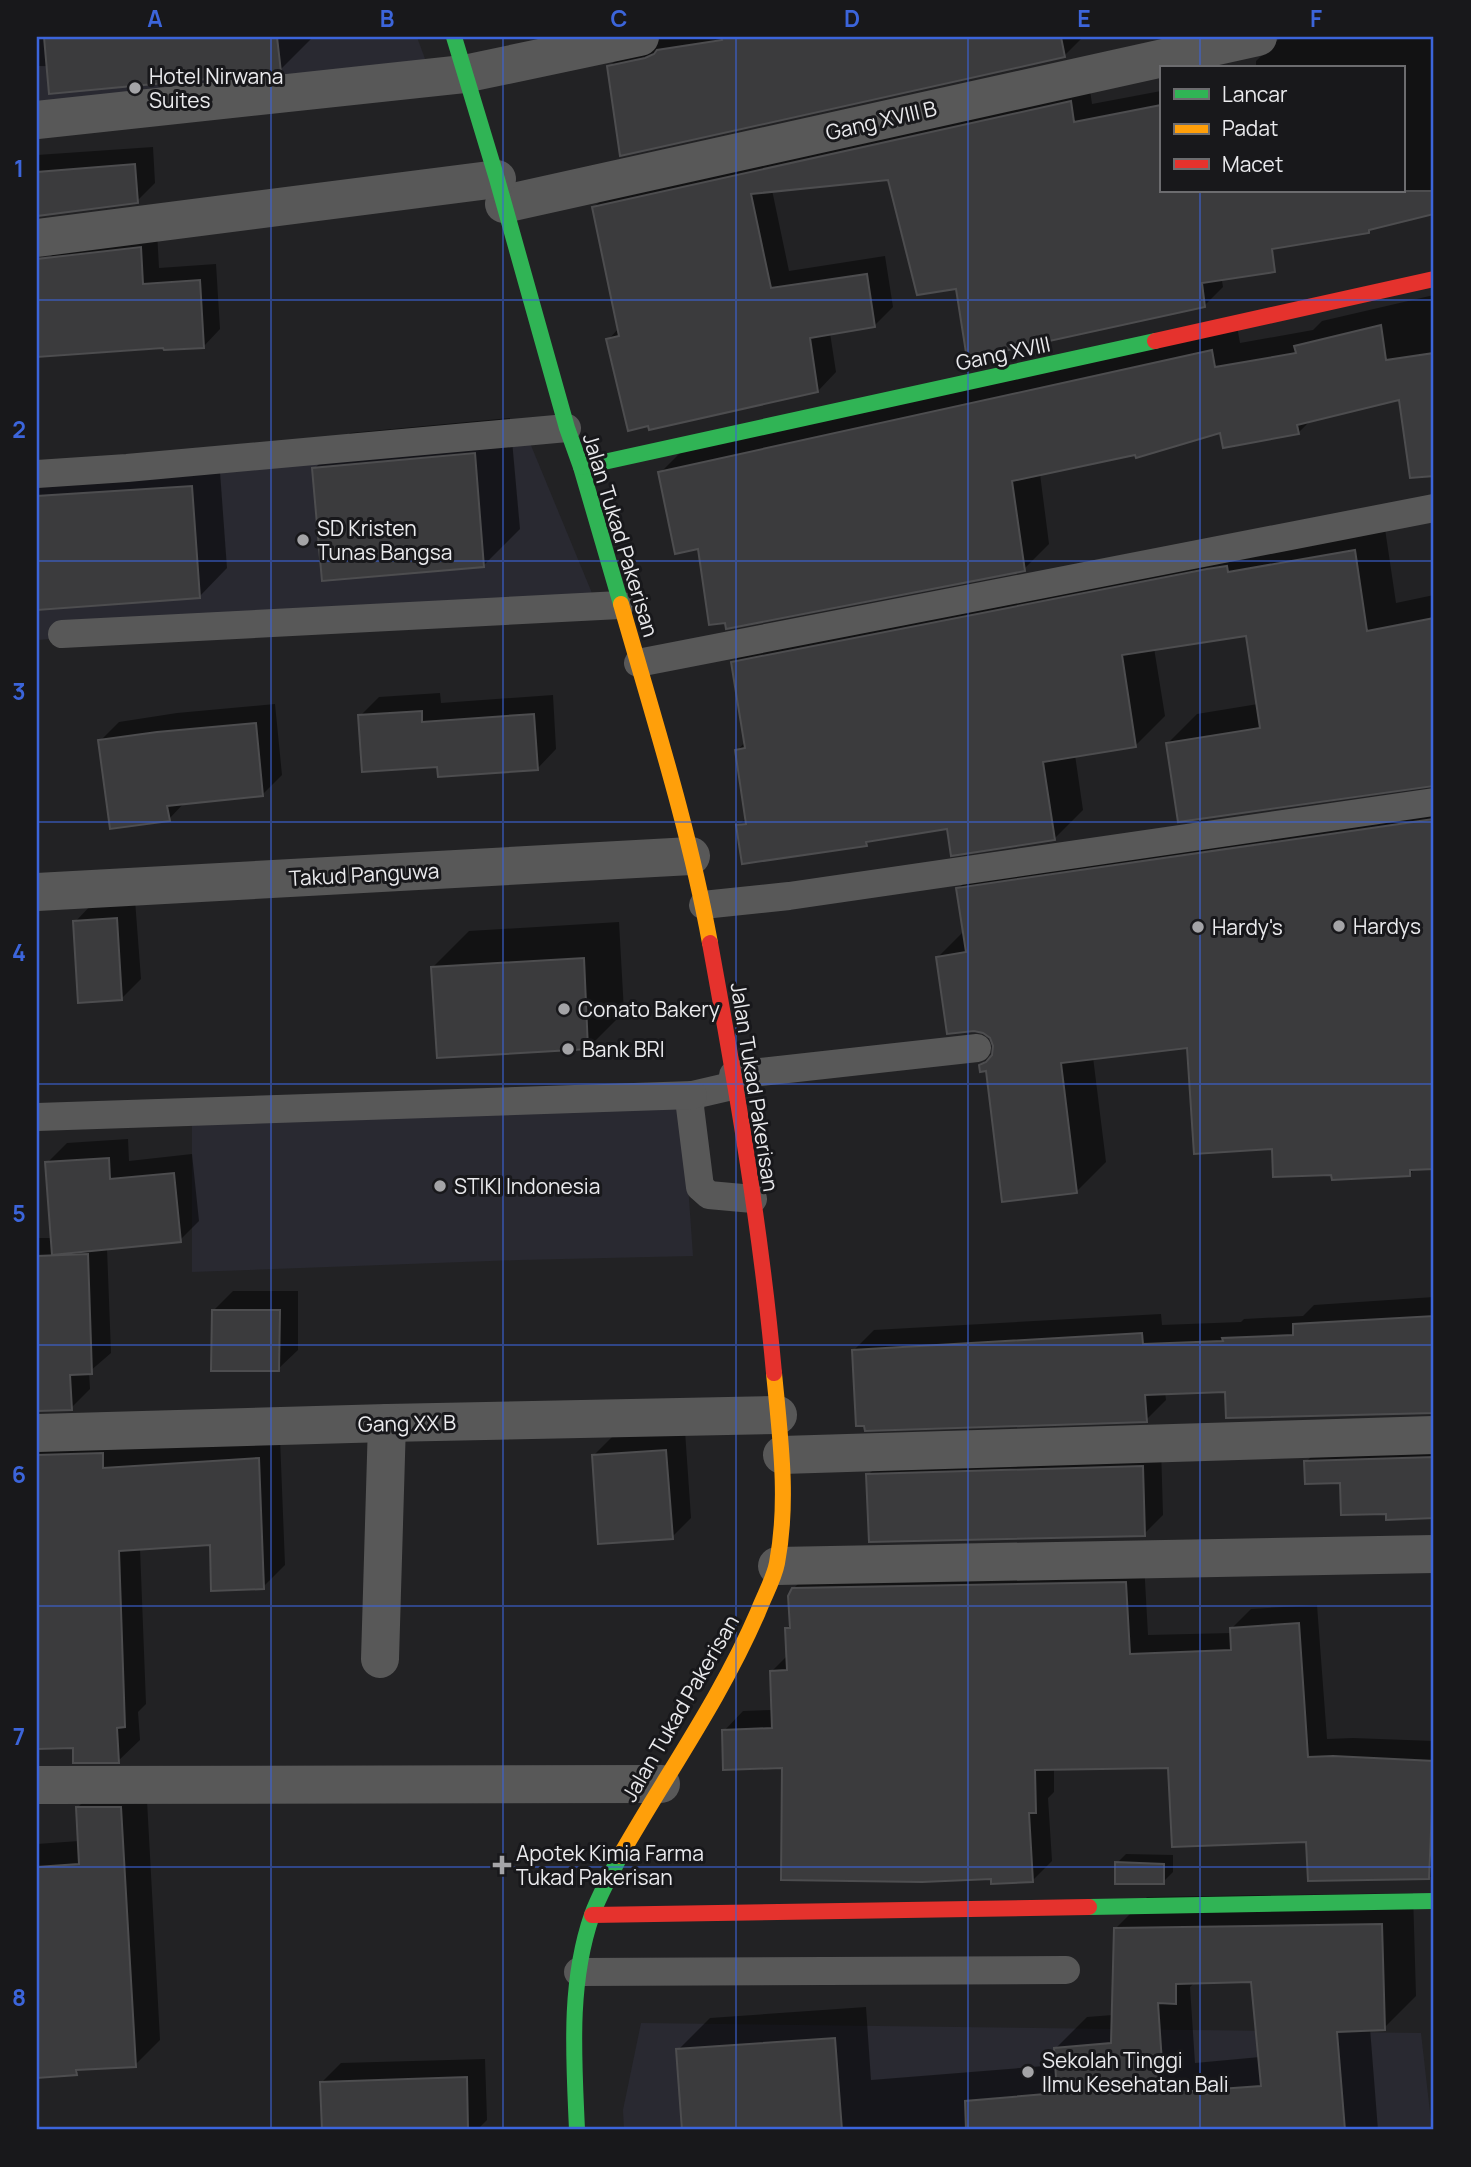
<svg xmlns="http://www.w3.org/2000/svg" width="1471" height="2167" font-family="Manrope,sans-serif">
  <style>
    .built { fill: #292931 }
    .shadow { fill: #0007; fill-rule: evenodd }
    .building { fill: #3b3b3d; stroke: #4d4d4f; stroke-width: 2; fill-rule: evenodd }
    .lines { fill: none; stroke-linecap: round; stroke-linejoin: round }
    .lane { stroke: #585858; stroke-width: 28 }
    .street { stroke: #585858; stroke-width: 38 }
    .fast { stroke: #30b455; stroke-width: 16 }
    .slow { stroke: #ff9f0a; stroke-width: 16 }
    .jam { stroke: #e5322d; stroke-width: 16 }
    .grid { fill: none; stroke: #3c65db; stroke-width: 2; stroke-opacity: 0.55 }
    .poi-dot { fill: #a4a4a7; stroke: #18181b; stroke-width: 2.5 }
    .labels { text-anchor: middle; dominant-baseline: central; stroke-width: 6; stroke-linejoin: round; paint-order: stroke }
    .poi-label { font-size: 21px; fill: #eaeaed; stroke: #18181b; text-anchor: start }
    .street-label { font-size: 21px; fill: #eaeaed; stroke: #18181b }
    .neatline { fill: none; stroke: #3c65db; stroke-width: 2.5 }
    .grid-label { font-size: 23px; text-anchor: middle; font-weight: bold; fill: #3c65db }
  </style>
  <rect width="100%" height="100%" fill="#222224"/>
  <g class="built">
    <path d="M37 37H417L428 67 37 110Z"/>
    <path d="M530 443 594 598 37 640V483Z"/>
    <path d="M682 1099 693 1256 520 1260 192 1272V1116Z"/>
    <path d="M641 2023 1421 2033 1432 2130H624L623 2110Z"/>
  </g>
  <g class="shadow">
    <path d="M37 37H313L280 70 37 66Z"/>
    <path d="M663 37H1090L1082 38 1064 56 609 67 631 45Z"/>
    <path d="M1281 37H1434V212L1373 227 1368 232 1262 249 1260 191H1403V68H1256V61Z"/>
    <path d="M1089 83 1092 104 1161 91V191H1223L1236 260 1221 275 1223 287 1205 305 890 178 772 190 789 271 885 256 893 307 875 325 830 333 836 372 818 391 608 340 619 328 594 207 613 189Z"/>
    <path d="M153 147 155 183 137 201 37 214V155Z"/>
    <path d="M157 231 159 268 216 264 220 329 204 346 37 357V297L50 296 47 260 64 243Z"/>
    <path d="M1434 295V409L1403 414 1401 398 1311 420 1298 433 1222 431 1136 453 1040 474 1049 544 1024 569 699 547 660 473 685 448 1237 326 1240 343 1313 330 1322 321Z"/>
    <path d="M510 418 520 529 484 565 314 469 350 433Z"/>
    <path d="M219 458 227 568 199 597 37 608V471Z"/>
    <path d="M1384 522 1396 603 1434 595V784L1168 743 1197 714 1258 704 1248 634 1154 648 1165 716 1135 746 1075 755 1083 810 1054 839 949 827 871 839 866 844 738 826 747 817 737 751 745 742 733 662 762 633Z"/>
    <path d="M440 693 441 703 553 695 556 749 537 769 439 765 360 716 379 697Z"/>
    <path d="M275 704 282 775 263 794 185 802 169 819 100 741 119 722 177 713Z"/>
    <path d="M1434 795V1167L1415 1168 1410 1174 1333 1173 1274 1147 1188 1046 1093 1057 1106 1162 1077 1191 987 1069 981 1065 994 1052 995 1045 938 957 964 931 958 889 987 860Z"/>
    <path d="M135 900 141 979 122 998 75 922 94 902Z"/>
    <path d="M619 922 624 1012 588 1048 433 967 469 931Z"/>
    <path d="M128 1139 129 1161 192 1154 199 1221 180 1240 107 1248 111 1353 89 1372 90 1389 71 1408 37 1409V1238H52L47 1163 67 1143Z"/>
    <path d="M233 1291H298V1350L278 1369 214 1310Z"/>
    <path d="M1434 1297V1412L1228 1416 1227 1390 1165 1392 1166 1400 1146 1420 854 1350 874 1330 1161 1314 1162 1325 1241 1322 1244 1319 1303 1316 1314 1305Z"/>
    <path d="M37 1424 280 1438 285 1565 263 1587 211 1543 140 1548 146 1704 138 1712 140 1740 118 1761 74 1746 37 1748Z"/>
    <path d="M685 1431 691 1518 672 1537 594 1455 613 1436Z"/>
    <path d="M1434 1438V1516L1388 1518V1512L1342 1481 1306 1462 1326 1442Z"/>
    <path d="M1161 1447 1163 1515 1144 1534 868 1475 887 1456Z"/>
    <path d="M1144 1563 1148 1635 1232 1633 1231 1629 1251 1609 1317 1605 1327 1739 1353 1738 1434 1741V1877L1309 1879 1308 1840 1170 1767 1054 1768V1792L1048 1798 1052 1861 1032 1881 992 1877 784 1766 724 1731 743 1711 773 1710 772 1671 788 1655 787 1628 791 1624 793 1589 813 1569Z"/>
    <path d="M146 1782 160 2040 135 2065 81 2068 76 2073 37 2076V1844L79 1841 78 1807 102 1783Z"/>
    <path d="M1126 1854 1173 1855V1872L1163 1882 1117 1863Z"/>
    <path d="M1413 1893 1416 1996 1384 2028H1370L1378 2130H684L678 2050 710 2018 866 2007 871 2080 1057 2065 1056 2048 1087 2017 1113 2015 1115 1929 1147 1897ZM1253 1980 1260 2057 1195 2063 1190 1987 1195 1982Z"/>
    <path d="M485 2059 487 2120 477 2130H324L322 2082 341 2063Z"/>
  </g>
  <g class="building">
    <path d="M44 37H277L281 72 49 94Z"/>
    <path d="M721 37H1061L1065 57 620 156 607 66 645 58 654 54 657 50 722 40Z"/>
    <path d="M1071 101 1074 122 1161 105V191H1434V214L1369 230V233L1272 249 1275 272 1202 283 1205 307 967 359 956 289 917 295 888 180 751 194 771 288 867 274 875 327 810 338 818 392 649 430 648 426 628 431 606 339 619 336 592 207Z"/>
    <path d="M135 164 138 203 37 216V172Z"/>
    <path d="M141 247 143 284 200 280 204 348 164 350 163 348 37 357V259Z"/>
    <path d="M1381 325 1386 360 1434 353V476L1410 478 1399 400 1297 425 1299 434 1223 448 1220 433 1136 458 1135 455 1012 481 1025 571 726 629 725 623 709 625 698 549 675 554 658 472 1212 350 1215 367 1296 353 1294 346Z"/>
    <path d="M475 453 484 567 322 581 312 468Z"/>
    <path d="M192 486 200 598 37 610V496Z"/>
    <path d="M1355 550 1367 631 1434 618V786L1178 822 1166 743 1260 728 1246 636 1122 655 1136 747 1043 762 1055 840 951 856 947 829 866 842 867 846 742 864 736 825 746 824 735 750 745 748 731 662 1207 569 1227 566 1228 572Z"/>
    <path d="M422 711V722L534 714 538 770 438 777 437 767 362 772 358 715Z"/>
    <path d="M256 723 263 796 167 806 170 821 110 829 98 740 157 732Z"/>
    <path d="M1434 819V1169L1410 1170V1176L1332 1180 1331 1175 1273 1177 1272 1149 1194 1154 1187 1048 1061 1063 1077 1193 1002 1202 986 1071 980 1072 979 1065 986 1062 992 1055 993 1046 990 1038 983 1033 974 1031 947 1034 936 957 966 952 956 888Z"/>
    <path d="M117 918 122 1000 78 1003 73 921Z"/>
    <path d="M584 958 588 1049 437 1058 431 967Z"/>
    <path d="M109 1158 110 1179 174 1173 181 1242 52 1255 45 1162Z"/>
    <path d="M88 1254 92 1374 70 1375 72 1410 37 1411V1256Z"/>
    <path d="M212 1310H280L279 1371H211Z"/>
    <path d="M1434 1316V1413L1226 1418 1225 1392 1145 1395 1147 1422 865 1431 864 1426H856L852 1350 1142 1333 1143 1344 1223 1341 1222 1338 1293 1335V1324Z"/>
    <path d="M666 1450 673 1539 598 1544 592 1455Z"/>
    <path d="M103 1453V1468L259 1458 264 1589 211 1591 210 1545 119 1551 125 1727 117 1728 119 1763H73V1748L37 1749V1455Z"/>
    <path d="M1434 1457V1518L1386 1520V1514L1341 1515 1340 1483 1305 1484 1304 1461Z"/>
    <path d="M1143 1466 1145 1536 869 1542 866 1474Z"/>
    <path d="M1126 1582 1130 1654 1231 1650 1230 1628 1299 1623 1308 1757 1333 1756 1434 1761 1429 1879 1308 1881 1306 1842 1172 1847 1168 1768 1035 1770 1036 1813H1029L1033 1882 991 1884V1879L922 1882 781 1880 782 1768 723 1770 722 1730 772 1728 770 1671 787 1670 785 1628H790L788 1596 792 1588Z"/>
    <path d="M76 1807H121L136 2067 76 2070 77 2075 37 2078V1867L79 1864Z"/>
    <path d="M1115 1862 1164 1864V1884H1115Z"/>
    <path d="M1382 1924 1385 2030 1337 2032 1345 2130H966L965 2101 1057 2093 1054 2048 1111 2043 1114 1928ZM1251 1982 1261 2086 1164 2093 1158 2003 1176 2004V1984Z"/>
    <path d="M835 2038 842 2130H682L676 2049Z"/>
    <path d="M467 2077 468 2130H322L320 2082Z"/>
  </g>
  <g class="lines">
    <g class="lane">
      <path d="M37 474 127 468 567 428"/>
      <path d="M62 634 620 605"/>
      <path d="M638 663 1434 508"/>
      <path d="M703 905 789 896 1434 802"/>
      <path d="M733 1075 977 1048"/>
      <path d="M736 1085 693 1095 690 1107 700 1187 709 1195 753 1199"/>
      <path d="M37 1117 693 1095"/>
      <path d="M578 1972 1066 1970"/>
    </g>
    <g class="street">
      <path d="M37 120 464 74 640 37"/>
      <path d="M504 204 1258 37"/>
      <path d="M37 238 497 179"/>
      <path d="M37 892 691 856"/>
      <path d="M37 1433 387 1423 778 1415"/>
      <path d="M782 1455 1434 1435"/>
      <path d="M777 1566 1434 1554"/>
      <path d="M380 1659 387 1423"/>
      <path d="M37 1785 661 1784"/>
    </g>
    <g class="fast">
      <path d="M454 37 497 179 567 428 581 467 621 604"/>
      <path d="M581 467 1155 341"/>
      <path d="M1089 1907 1434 1901"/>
      <path d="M577 2130C574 2059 568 1984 592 1915 599 1895 611 1875 620 1856"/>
    </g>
    <g class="slow">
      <path d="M621 604C653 716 689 828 710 943"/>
      <path d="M620 1856C666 1775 721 1698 758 1612 764 1596 774 1579 777 1563 789 1500 780 1436 774 1373"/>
    </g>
    <g class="jam">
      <path d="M1155 341 1434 279"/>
      <path d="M710 943C736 1085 761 1229 774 1373"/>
      <path d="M592 1915 1089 1907"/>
    </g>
  </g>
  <path class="grid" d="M271 37V2130M503 37V2130M736 37V2130M968 37V2130M1200 37V68M1200 191V2130M37 300H1434M37 561H1434M37 822H1434M37 1084H1434M37 1345H1434M37 1606H1434M37 1867H1434"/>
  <g class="poi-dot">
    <circle cx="135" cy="88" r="7"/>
    <circle cx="303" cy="540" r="7"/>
    <circle cx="1339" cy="926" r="7"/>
    <circle cx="1198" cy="927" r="7"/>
    <circle cx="564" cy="1009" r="7"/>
    <circle cx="568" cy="1049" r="7"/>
    <circle cx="440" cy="1186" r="7"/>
    <path d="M498.5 1854.5h7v7h7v7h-7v7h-7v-7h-7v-7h7z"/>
    <circle cx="1028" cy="2072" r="7"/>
  </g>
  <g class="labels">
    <g class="poi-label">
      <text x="149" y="76">Hotel Nirwana<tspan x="149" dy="24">Suites</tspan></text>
      <text x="317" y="528">SD Kristen<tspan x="317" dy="24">Tunas Bangsa</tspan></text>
      <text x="1353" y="926">Hardys</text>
      <text x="1212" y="927">Hardy's</text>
      <text x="578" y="1009">Conato Bakery</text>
      <text x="582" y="1049">Bank BRI</text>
      <text x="454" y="1186">STIKI Indonesia</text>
      <text x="516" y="1853">Apotek Kimia Farma<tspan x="516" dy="24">Tukad Pakerisan</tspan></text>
      <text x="1042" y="2060">Sekolah Tinggi<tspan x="1042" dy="24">Ilmu Kesehatan Bali</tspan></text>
    </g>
    <g class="street-label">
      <text transform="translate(881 120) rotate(-13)">Gang XVIII B</text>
      <text transform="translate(1003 353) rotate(-12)">Gang XVIII</text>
      <text transform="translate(621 535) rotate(73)">Jalan Tukad Pakerisan</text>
      <text transform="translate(364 874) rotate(-3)">Takud Panguwa</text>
      <text transform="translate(755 1087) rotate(81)">Jalan Tukad Pakerisan</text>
      <text transform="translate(407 1423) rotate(-1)">Gang XX B</text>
      <text transform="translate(680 1708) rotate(-60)">Jalan Tukad Pakerisan</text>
    </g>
  </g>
  <rect width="1471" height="2167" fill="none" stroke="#18181b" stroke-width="77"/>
  <rect x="1160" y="66" width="245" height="126" fill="#18181b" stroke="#6c6c6f" stroke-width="2"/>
  <rect x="1174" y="89" width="35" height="10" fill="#30b455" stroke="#6c6c6f" stroke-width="2"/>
  <text x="1222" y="102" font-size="21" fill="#eaeaed">Lancar</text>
  <rect x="1174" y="124" width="35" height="10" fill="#ff9f0a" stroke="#6c6c6f" stroke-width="2"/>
  <text x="1222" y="136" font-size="21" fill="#eaeaed">Padat</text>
  <rect x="1174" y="159" width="35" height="10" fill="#e5322d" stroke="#6c6c6f" stroke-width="2"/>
  <text x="1222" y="172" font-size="21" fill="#eaeaed">Macet</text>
  <rect x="38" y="38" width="1394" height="2090" class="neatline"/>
  <g class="grid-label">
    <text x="155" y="27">A</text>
    <text x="387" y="27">B</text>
    <text x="619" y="27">C</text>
    <text x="852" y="27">D</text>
    <text x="1084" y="27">E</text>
    <text x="1316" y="27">F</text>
    <text x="19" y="177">1</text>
    <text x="19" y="438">2</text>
    <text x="19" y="700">3</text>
    <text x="19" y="961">4</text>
    <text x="19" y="1222">5</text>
    <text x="19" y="1483">6</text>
    <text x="19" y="1745">7</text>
    <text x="19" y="2006">8</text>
  </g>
</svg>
